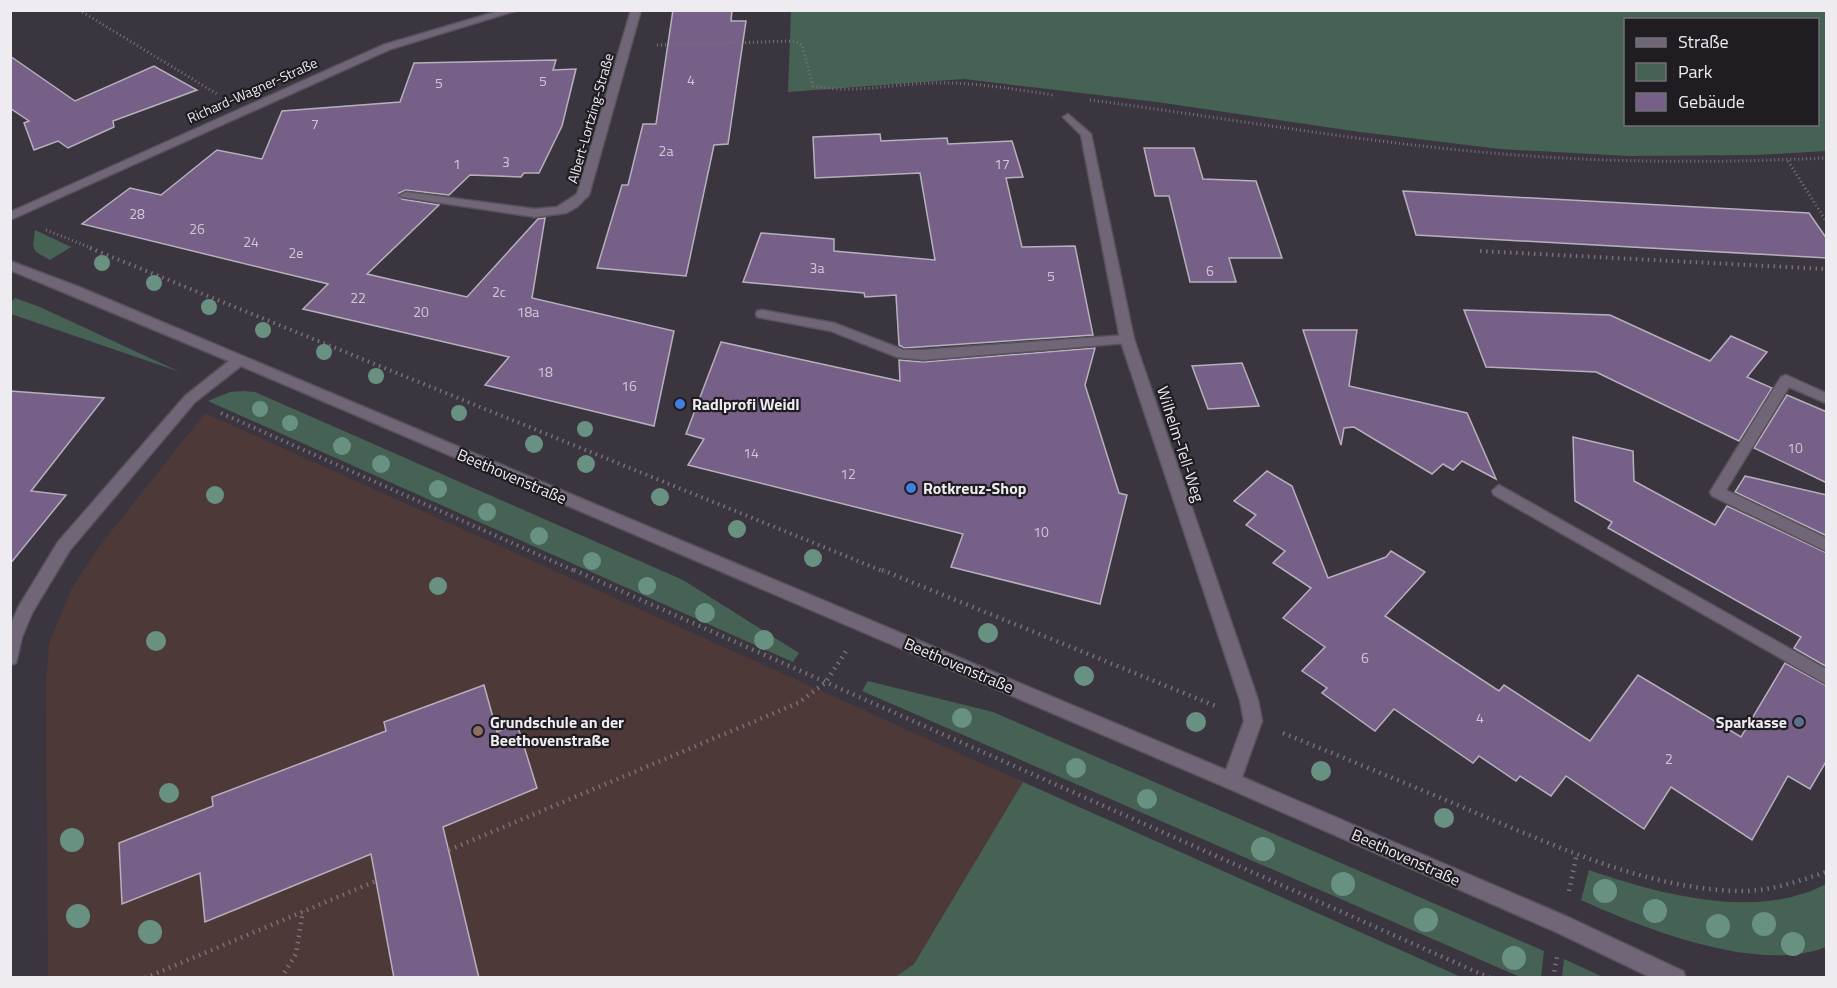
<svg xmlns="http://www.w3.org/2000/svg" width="1837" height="988" font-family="'Titillium Web',sans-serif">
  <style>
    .education { fill: #4e3939 }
    .green { fill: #466255; fill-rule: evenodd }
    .building { fill: #776088; stroke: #b7b0bc; stroke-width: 1.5 }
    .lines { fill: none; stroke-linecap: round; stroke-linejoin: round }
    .service-casing { stroke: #58525b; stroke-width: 3 }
    .minor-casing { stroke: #58525b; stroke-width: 3 }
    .path-far2 { stroke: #77727a; stroke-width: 3; stroke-dasharray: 1 3; stroke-linecap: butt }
    .path-far1 { stroke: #77727a; stroke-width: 4; stroke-dasharray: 1.5 4.5; stroke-linecap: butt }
    .path { stroke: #77727a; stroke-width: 4.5; stroke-dasharray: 1.5 5; stroke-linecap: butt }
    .service { fill: #706678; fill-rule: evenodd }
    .minor { fill: #706678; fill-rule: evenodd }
    .tree { fill: #689181 }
    .shop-dot { fill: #3f7fe0; stroke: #201d22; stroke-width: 2 }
    .service-dot { fill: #5c6f8a; stroke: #201d22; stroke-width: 2 }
    .education-dot { fill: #8d6e63; stroke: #201d22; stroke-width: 2 }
    .labels { text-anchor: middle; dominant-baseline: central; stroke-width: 4.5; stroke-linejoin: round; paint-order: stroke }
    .number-label { font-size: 14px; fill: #d0c8d7 }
    .far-street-label { font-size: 14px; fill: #eeebf1; stroke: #201d22 }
    .poi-label { font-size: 16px; font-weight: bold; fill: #eeebf1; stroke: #201d22; text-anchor: start }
    .street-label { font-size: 16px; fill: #eeebf1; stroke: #201d22 }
  </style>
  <rect width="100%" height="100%" fill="#3b353f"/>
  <path class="education" d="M205 413 1023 782 914 964 895 977 48 978 46 681 49 644 72 588 98 548Z"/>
  <g class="green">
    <path d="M791 11H1826V151L1756 155 1629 156 1500 149 1360 132 1157 102 964 79 788 92ZM1626 20H1818V124H1626Z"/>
    <path d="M35 230 71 247 50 260 36 252 33 246Z"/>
    <path d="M15 298 40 307 180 372 11 314V302Z"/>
    <path d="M244 391 255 392 683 580 799 653 793 662 208 401 230 392Z"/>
    <path d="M868 681 993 712 1544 951 1541 977H1520L862 691Z"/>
    <path d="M1023 782 1461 977H895L914 964Z"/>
    <path d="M1589 870C1658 894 1757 921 1826 884V947C1758 974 1645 929 1581 900Z"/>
    <path d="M1564 959 1603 977H1562Z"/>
  </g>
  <g class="building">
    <path d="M673 10H732L731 21H746L728 144 714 145 686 276 597 268 622 185H628L643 124H656Z"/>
    <path d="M10 56 75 101 154 66 197 90 113 121 114 127 68 148 58 141 34 150 24 123 29 121 10 108Z"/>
    <path d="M556 60 553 70 576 69 562 126 539 173H524L521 177 470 175 449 195 406 190 399 193 402 199 439 205 367 274 467 297 538 219 545 218 532 298 674 331 654 426 485 385 509 357 303 309 328 284 82 224 130 188 161 195 217 150 262 159 282 111 400 102 414 63Z"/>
    <path d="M880 134 881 141 947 138 948 144 1012 141 1023 177 1006 178 1022 247 1075 246 1093 335 904 348 899 345 896 295 865 297 864 293 743 282 761 233 834 239V251L935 260 920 173 815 178 813 137Z"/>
    <path d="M1144 148H1194L1203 179 1256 181 1282 258H1229L1236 282H1190L1169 196H1155Z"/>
    <path d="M1403 191 1809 213 1827 239V258L1416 235Z"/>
    <path d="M1464 310 1610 315 1710 361 1731 336 1767 352 1747 377 1772 388 1739 441 1596 372 1486 367Z"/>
    <path d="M1303 330H1357L1349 386 1467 413 1496 479 1462 461 1453 470 1443 464 1432 474 1354 427 1344 428 1341 445Z"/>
    <path d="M721 342 900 381 899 360 923 362 1095 348 1085 385 1119 493 1127 495 1100 604 951 567 963 534 688 465 704 439 686 434Z"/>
    <path d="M1242 363 1259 406 1208 409 1192 366Z"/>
    <path d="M10 391 104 398 31 491 66 495 10 564Z"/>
    <path d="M1787 395 1827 412V483L1754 448Z"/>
    <path d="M1573 437 1633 451 1634 481 1715 525 1727 506 1827 553V667L1794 648 1801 637 1608 528 1612 522 1575 501Z"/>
    <path d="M1267 471 1292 486 1328 578 1386 557 1391 551 1425 572 1385 616 1499 691 1504 685 1590 741 1638 675 1741 737 1785 663 1827 686V760L1810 789 1788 776 1752 840 1671 787 1644 829 1566 776 1551 796 1520 776 1516 781 1479 756 1473 763 1394 709 1375 731 1322 693 1327 688 1302 671 1325 647 1283 618 1311 588 1273 563 1285 551 1246 525 1256 515 1234 501Z"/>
    <path d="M1745 476 1827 495V536L1735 492Z"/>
    <path d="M484 685 497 732 517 724 537 788 443 827 479 978H394L371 854 205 922 200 873 122 904 119 843 213 806 212 797 386 731 384 722Z"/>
  </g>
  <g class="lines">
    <g class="service-casing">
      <g id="service">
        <path d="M762 310 834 323 904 350H923L1127 335 1134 339 1127 343 923 360 897 357 831 331 757 317 756 314 757 311Z"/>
        <path d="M1786 375 1826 393V403L1789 387 1726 490 1826 538V551L1712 496 1710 492 1781 377Z"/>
        <path d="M1499 485 1826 669V684L1494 495 1492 491Z"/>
      </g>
    </g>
    <g class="minor-casing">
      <g id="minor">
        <path d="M502 10H518L391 49 10 220V212L383 45Z"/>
        <path d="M631 10H641L589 195 577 207 566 213 535 217 402 197 400 195 406 192 535 209 557 207 577 194Z"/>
        <path d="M1068 114 1091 134 1134 339 1258 700 1262 721 1242 777 1570 918 1683 971 1686 978H1652L1556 932 1225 787 241 366 195 402 70 550 32 613 22 637 16 663 10 665V626L19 606 58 542 185 396 229 361 10 270V261L79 287 1226 770 1244 721 1240 700 1120 339 1081 135 1063 117Z"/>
      </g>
    </g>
    <g class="path-far2">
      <path d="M79 10 217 94"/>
      <path d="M657 45 794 41 802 45 813 86C853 94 893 84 933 83 973 82 1013 89 1053 95"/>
      <path d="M1090 100C1228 118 1365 143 1504 154 1611 163 1719 163 1826 158"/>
      <path d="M1788 161 1826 221"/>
      <path d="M46 230 94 249"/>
    </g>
    <g class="path-far1">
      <path d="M90 248 885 572"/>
      <path d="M1480 251 1826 269"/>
      <path d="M221 413 577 572"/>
    </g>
    <g class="path">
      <path d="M574 570 1490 978"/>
      <path d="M882 570 1218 707"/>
      <path d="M1283 733C1349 760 1415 787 1481 815 1563 849 1647 888 1737 891 1768 892 1797 882 1826 872"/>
      <path d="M449 850 798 703 825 683 847 650"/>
      <path d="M1569 891 1577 853"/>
      <path d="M145 978 376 881"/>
      <path d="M281 978 296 954 303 911"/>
      <path d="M1553 978 1557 957"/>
    </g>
    <use href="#service" class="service"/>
    <use href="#minor" class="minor"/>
  </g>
  <g class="tree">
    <circle cx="102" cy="263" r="8"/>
    <circle cx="154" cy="283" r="8"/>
    <circle cx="209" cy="307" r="8"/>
    <circle cx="263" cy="330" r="8"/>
    <circle cx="324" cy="352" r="8"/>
    <circle cx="376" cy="376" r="8"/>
    <circle cx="260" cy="409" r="8"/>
    <circle cx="459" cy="413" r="8"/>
    <circle cx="290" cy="423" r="8"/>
    <circle cx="585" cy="429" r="8"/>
    <circle cx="534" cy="444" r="9"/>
    <circle cx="342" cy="446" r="9"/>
    <circle cx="381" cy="464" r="9"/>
    <circle cx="586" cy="464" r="9"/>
    <circle cx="438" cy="489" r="9"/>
    <circle cx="215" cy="495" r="9"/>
    <circle cx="660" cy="497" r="9"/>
    <circle cx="487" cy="512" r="9"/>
    <circle cx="737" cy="529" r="9"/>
    <circle cx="539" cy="536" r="9"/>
    <circle cx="813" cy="558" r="9"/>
    <circle cx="592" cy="561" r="9"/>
    <circle cx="438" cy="586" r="9"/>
    <circle cx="647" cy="586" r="9"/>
    <circle cx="705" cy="613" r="10"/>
    <circle cx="988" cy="633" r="10"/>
    <circle cx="764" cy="640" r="10"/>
    <circle cx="156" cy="641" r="10"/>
    <circle cx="1084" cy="676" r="10"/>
    <circle cx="962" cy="718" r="10"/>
    <circle cx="1196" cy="722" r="10"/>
    <circle cx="1076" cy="768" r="10"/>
    <circle cx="1321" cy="771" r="10"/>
    <circle cx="169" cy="793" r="10"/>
    <circle cx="1147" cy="799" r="10"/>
    <circle cx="1444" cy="818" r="10"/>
    <circle cx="72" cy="840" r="12"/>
    <circle cx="1263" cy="849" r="12"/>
    <circle cx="1343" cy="884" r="12"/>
    <circle cx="1605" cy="891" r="12"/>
    <circle cx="1655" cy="911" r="12"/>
    <circle cx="78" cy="916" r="12"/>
    <circle cx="1426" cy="920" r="12"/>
    <circle cx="1764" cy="924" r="12"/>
    <circle cx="1718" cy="926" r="12"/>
    <circle cx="150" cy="932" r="12"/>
    <circle cx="1793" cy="944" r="12"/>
    <circle cx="1514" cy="958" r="12"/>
  </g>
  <g class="shop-dot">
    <circle cx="680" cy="404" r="6"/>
    <circle cx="911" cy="488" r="6"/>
  </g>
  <circle class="service-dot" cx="1799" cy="722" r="6"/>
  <circle class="education-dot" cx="478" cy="731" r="6"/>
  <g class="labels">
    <g class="number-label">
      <text x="691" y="79">4</text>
      <text x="543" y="80">5</text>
      <text x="439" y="82">5</text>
      <text x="315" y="123">7</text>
      <text x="666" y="150">2a</text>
      <text x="506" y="161">3</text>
      <text x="457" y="163">1</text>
      <text x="1002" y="163">17</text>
      <text x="137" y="213">28</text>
      <text x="197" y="228">26</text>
      <text x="251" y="241">24</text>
      <text x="296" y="252">2e</text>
      <text x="817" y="267">3a</text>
      <text x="1210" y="270">6</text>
      <text x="1051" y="275">5</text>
      <text x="499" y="291">2c</text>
      <text x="358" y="297">22</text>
      <text x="421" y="311">20</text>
      <text x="528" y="311">18a</text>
      <text x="545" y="371">18</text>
      <text x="629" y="385">16</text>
      <text x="1795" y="447">10</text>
      <text x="751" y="452">14</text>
      <text x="848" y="473">12</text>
      <text x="1041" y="531">10</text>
      <text x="1365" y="657">6</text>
      <text x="1480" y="717">4</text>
      <text x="1669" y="758">2</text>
    </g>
    <g class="far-street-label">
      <text transform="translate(252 90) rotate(-24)">Richard-Wagner-Straße</text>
      <text transform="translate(590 118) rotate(-74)">Albert-Lortzing-Straße</text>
    </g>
    <g class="poi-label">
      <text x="692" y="404">Radlprofi Weidl</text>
      <text x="923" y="488">Rotkreuz-Shop</text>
      <text x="490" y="722">Grundschule an der<tspan x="490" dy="18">Beethovenstraße</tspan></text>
      <text x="1787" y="722" text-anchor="end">Sparkasse</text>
    </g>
    <g class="street-label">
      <text transform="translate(1181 444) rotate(72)">Wilhelm-Tell-Weg</text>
      <text transform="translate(512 476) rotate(23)">Beethovenstraße</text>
      <text transform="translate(959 665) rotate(23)">Beethovenstraße</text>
      <text transform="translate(1406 857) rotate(24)">Beethovenstraße</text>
    </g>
  </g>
  <rect width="1837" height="988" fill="none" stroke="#eeebf1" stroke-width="24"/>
  <rect x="1624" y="18" width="195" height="108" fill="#201d22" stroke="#726f75" stroke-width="1.5"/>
  <rect x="1636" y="38" width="30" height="9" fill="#706678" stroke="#726f75" stroke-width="1.5"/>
  <text x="1678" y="48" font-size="18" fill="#eeebf1">Straße</text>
  <rect x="1636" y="63" width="30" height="18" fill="#466255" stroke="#726f75" stroke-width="1.5"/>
  <text x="1678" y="78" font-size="18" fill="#eeebf1">Park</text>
  <rect x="1636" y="93" width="30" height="18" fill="#776088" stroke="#726f75" stroke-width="1.5"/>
  <text x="1678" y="108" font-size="18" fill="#eeebf1">Gebäude</text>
</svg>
